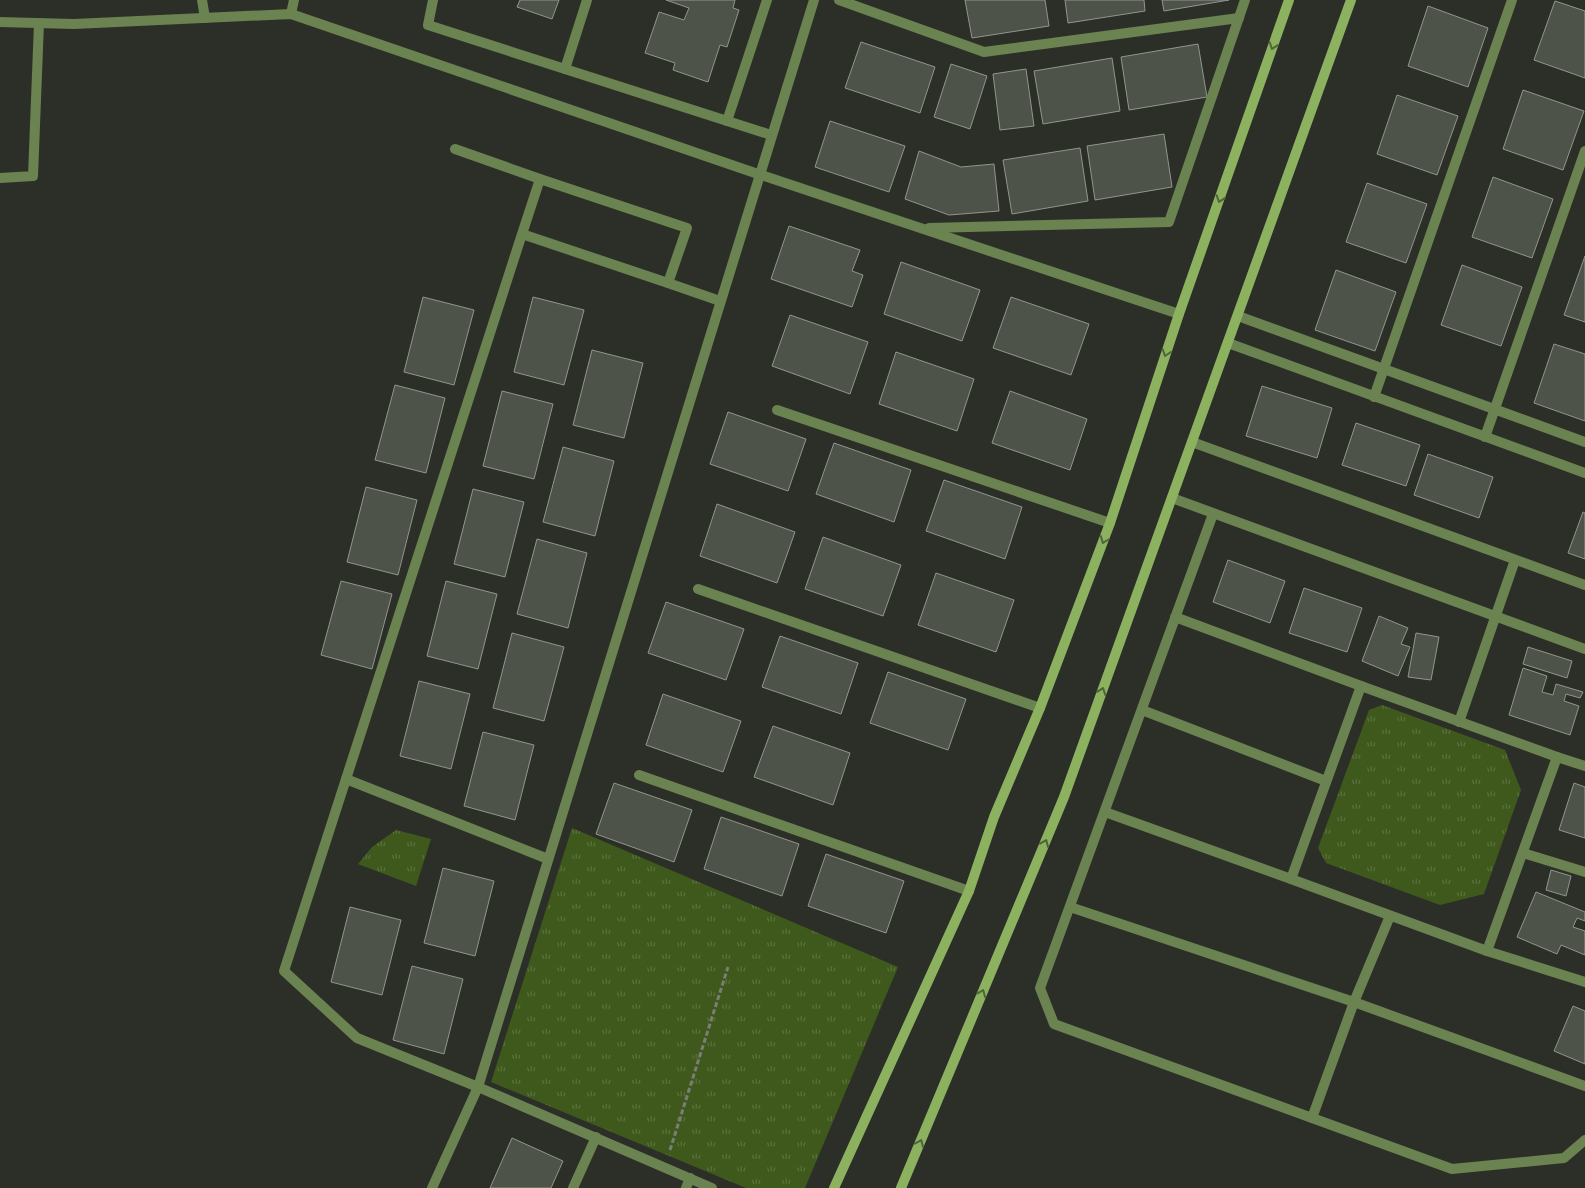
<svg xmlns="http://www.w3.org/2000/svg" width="1585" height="1188" font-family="Raleway,sans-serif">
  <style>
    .park { fill: url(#park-tufts) }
    .building { fill: #4e534a; stroke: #91968d }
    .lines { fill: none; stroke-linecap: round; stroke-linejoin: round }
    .path { stroke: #7b7e78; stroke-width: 3; stroke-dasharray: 5 2.5; stroke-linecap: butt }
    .lane { stroke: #6a8350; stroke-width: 10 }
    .street { stroke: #6a8350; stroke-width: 10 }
    .secondary { stroke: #8cb260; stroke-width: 10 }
    .oneway { stroke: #50643a }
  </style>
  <defs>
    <pattern id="park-tufts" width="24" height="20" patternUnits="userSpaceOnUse" patternTransform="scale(1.25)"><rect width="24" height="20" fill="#3e591b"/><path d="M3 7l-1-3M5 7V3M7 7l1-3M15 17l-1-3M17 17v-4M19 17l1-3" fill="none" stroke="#5a713c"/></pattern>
  </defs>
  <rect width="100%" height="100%" fill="#2b2f28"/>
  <g class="park">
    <path d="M1382 705 1505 750 1521 790 1484 894 1440 905 1326 863 1318 848 1369 710Z"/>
    <path d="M572 828 898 967 805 1188H746L491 1082Z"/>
    <path d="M396 830 431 839 416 886 358 864 372 847Z"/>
  </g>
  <g class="building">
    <path d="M520 0H559L552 19 517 7Z"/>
    <path d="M666 0H735L733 8 739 10 727 47 720 45 708 82 673 70 675 63 645 53 659 12 684 20 689 8Z"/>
    <path d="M965 0H1045L1049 26 972 38Z"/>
    <path d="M1065 0H1144L1145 11 1068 23Z"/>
    <path d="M1162 0H1229L1164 11Z"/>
    <path d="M1555 1 1585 11V78L1534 60Z"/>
    <path d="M1428 6 1488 28 1468 87 1408 66Z"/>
    <path d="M861 42 935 67 920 113 845 88Z"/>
    <path d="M1198 44 1207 97 1129 110 1121 57Z"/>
    <path d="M1112 58 1120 111 1043 124 1034 71Z"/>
    <path d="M951 64 987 76 970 129 934 117Z"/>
    <path d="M1026 69 1034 126 1000 130 993 74Z"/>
    <path d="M1523 90 1584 111 1563 170 1503 149Z"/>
    <path d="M1397 95 1458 116 1437 175 1377 154Z"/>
    <path d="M830 121 905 146 889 192 815 167Z"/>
    <path d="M1164 134 1172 187 1095 200 1087 146Z"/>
    <path d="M1080 148 1088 201 1012 214 1003 160Z"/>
    <path d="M919 151 961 167 994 164 999 211 949 215 905 199Z"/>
    <path d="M1493 177 1553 199 1532 258 1472 237Z"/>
    <path d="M1367 183 1427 204 1406 263 1346 242Z"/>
    <path d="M789 226 860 250 852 271 863 275 852 307 771 279Z"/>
    <path d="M1585 256V322L1564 315Z"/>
    <path d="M901 262 980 290 962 341 884 314Z"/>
    <path d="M1462 265 1522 287 1501 346 1441 325Z"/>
    <path d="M1336 270 1396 292 1375 351 1315 330Z"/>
    <path d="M423 297 474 310 454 385 404 372Z"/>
    <path d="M533 297 584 310 564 385 514 372Z"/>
    <path d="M1011 297 1089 324 1071 375 993 348Z"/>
    <path d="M790 315 868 342 850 394 772 366Z"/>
    <path d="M1554 344 1585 354V421L1534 403Z"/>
    <path d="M592 350 643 363 624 438 573 425Z"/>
    <path d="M896 352 974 379 957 431 879 404Z"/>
    <path d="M395 385 445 398 426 473 375 460Z"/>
    <path d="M1262 386 1332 408 1317 458 1246 436Z"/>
    <path d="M502 391 553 404 534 479 483 466Z"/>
    <path d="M1010 391 1087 419 1070 470 992 443Z"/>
    <path d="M728 412 806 439 788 491 710 464Z"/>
    <path d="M1356 423 1420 445 1406 486 1342 465Z"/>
    <path d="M834 443 911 470 894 522 816 494Z"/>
    <path d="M563 447 614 461 595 536 543 522Z"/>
    <path d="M1428 454 1493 477 1479 518 1414 495Z"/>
    <path d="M944 480 1022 507 1005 559 926 531Z"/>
    <path d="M366 487 417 500 398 575 347 562Z"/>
    <path d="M473 489 524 502 505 577 454 564Z"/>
    <path d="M717 504 795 532 777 583 700 556Z"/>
    <path d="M1583 512 1585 513V559L1568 553Z"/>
    <path d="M823 537 901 565 883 616 805 589Z"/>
    <path d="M537 539 587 553 568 628 517 614Z"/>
    <path d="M1228 560 1285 581 1270 623 1213 602Z"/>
    <path d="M936 573 1014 600 996 652 918 625Z"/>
    <path d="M341 581 392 594 372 669 321 655Z"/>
    <path d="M446 581 497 594 478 669 427 656Z"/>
    <path d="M1304 588 1362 608 1347 652 1289 633Z"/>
    <path d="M666 602 744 629 726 680 648 653Z"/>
    <path d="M1379 616 1408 628 1401 644 1410 647 1398 676 1362 661Z"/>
    <path d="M512 633 564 647 544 721 493 708Z"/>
    <path d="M1416 633 1439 637 1431 680 1408 677Z"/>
    <path d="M780 636 858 663 841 714 762 687Z"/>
    <path d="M1528 647 1572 661 1567 678 1523 664Z"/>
    <path d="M1523 668 1547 676 1542 692 1553 695 1556 684 1583 692 1580 698 1566 694 1564 701 1579 706 1570 735 1509 715Z"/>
    <path d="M888 672 966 699 948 750 870 723Z"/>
    <path d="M419 681 470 694 451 769 400 756Z"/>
    <path d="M663 694 741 721 723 772 646 745Z"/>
    <path d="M773 726 850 753 833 805 754 777Z"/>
    <path d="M483 732 534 745 515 820 464 806Z"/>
    <path d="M614 783 692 810 674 862 596 834Z"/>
    <path d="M1574 783 1585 787V838L1559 830Z"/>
    <path d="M721 817 799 844 782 896 704 869Z"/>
    <path d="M826 854 904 881 886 933 808 906Z"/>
    <path d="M443 868 494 881 475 956 424 943Z"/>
    <path d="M1551 870 1571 876 1566 896 1546 890Z"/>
    <path d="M1536 892 1585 912V921L1577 918 1573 927 1585 931V955L1561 945 1557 954 1517 937Z"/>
    <path d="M350 907 401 920 382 995 331 982Z"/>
    <path d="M412 966 463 979 444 1054 393 1040Z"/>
    <path d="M1573 1006 1585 1011V1064L1554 1051Z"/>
    <path d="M512 1138 563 1161 551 1188H490Z"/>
  </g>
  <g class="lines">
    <path class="path" d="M670 1150 728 967"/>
    <g class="lane">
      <path d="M202 0 205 18"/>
      <path d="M291 14 294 0"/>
    </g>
    <g class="street">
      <path d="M433 0 428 25 771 135"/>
      <path d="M839 0 984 52 1239 18"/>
      <path d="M0 22 74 24 291 14 758 174 1179 314"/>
      <path d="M565 69 587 0"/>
      <path d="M727 121 767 0"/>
      <path d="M455 149 540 179"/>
      <path d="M0 178 33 176 39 23"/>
      <path d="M929 228 1169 222 1245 0"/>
      <path d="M522 234 668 283 687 228 540 179 522 234 284 971 357 1038 478 1087 712 1188"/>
      <path d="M668 283 720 301"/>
      <path d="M1238 316 1585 442"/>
      <path d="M1228 343 1585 473"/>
      <path d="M1374 397 1512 0"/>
      <path d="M777 410 1110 523"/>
      <path d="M1485 437 1585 151"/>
      <path d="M1192 442 1585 585"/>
      <path d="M1172 498 1585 649"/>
      <path d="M1213 514 1040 988 1054 1024 1452 1169 1564 1158 1585 1140"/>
      <path d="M698 589 1040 708"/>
      <path d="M1175 617 1361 686"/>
      <path d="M1361 686 1557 757 1487 951 1291 879Z"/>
      <path d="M1142 710 1326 781"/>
      <path d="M1459 722 1515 560"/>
      <path d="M1557 757 1585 766"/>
      <path d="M639 775 969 891"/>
      <path d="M346 779 548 859"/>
      <path d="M1105 812 1291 879"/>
      <path d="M1523 853 1585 872"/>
      <path d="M1070 907 1354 1002 1585 1086"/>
      <path d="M1487 951 1585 982"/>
      <path d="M1312 1118 1354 1002 1390 916"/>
      <path d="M432 1188 478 1087 814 0"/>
      <path d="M573 1188 596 1137"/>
      <path d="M686 1188 690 1178"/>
    </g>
    <g class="secondary">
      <path d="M834 1188 969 891 994 817 1040 708 1110 523 1179 314 1289 0"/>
      <path d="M901 1188 1064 797 1351 0"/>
    </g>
  </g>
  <defs><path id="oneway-chevron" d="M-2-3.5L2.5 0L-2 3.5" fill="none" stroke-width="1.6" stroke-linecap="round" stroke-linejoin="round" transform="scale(1.25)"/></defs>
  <g class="oneway">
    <use href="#oneway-chevron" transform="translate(1273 46) rotate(109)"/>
    <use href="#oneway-chevron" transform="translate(1220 199) rotate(109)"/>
    <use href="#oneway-chevron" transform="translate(1166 353) rotate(108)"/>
    <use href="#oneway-chevron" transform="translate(1104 540) rotate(111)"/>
    <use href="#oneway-chevron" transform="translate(1102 691) rotate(-70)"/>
    <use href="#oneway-chevron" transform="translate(1045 843) rotate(-67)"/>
    <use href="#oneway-chevron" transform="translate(982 993) rotate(-67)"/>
    <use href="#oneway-chevron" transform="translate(920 1143) rotate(-67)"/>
  </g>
</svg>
